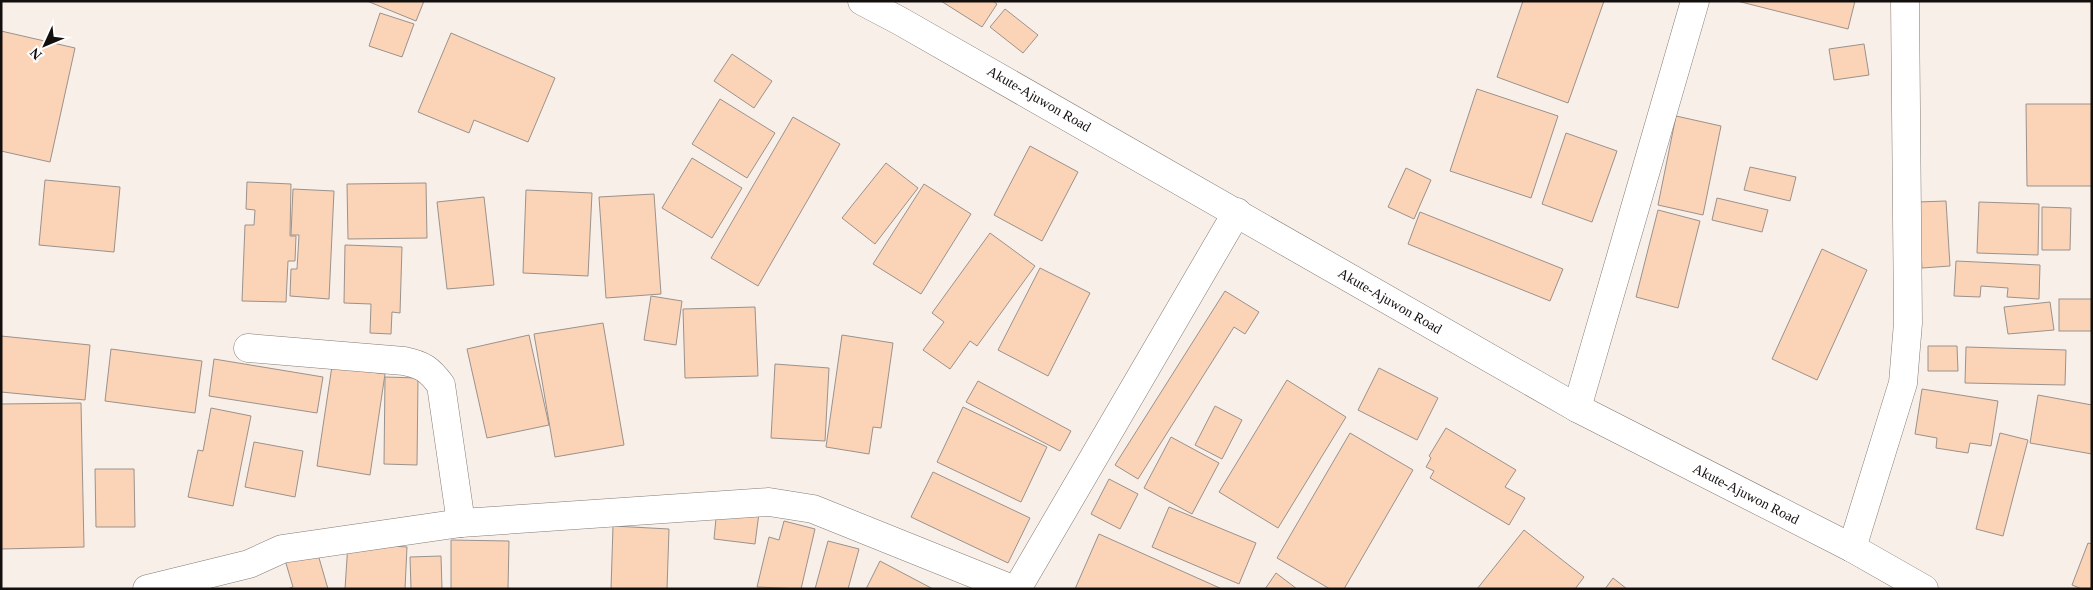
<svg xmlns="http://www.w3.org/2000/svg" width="2093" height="590" font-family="Georgia,serif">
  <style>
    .building { fill: #fbd3b7; stroke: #9b928c }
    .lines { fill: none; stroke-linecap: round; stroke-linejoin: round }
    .street-casing { stroke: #837b75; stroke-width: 29 }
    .secondary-casing { stroke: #837b75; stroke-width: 29 }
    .street { stroke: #fff; stroke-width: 28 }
    .secondary { stroke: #fff; stroke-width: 28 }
    .labels { text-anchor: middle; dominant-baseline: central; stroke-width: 4; stroke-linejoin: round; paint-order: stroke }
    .street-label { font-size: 14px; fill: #120f0d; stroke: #fff }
  </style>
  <rect width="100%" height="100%" fill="#f9efe9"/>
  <g class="building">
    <path d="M367 1H424L416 21Z"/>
    <path d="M941 1H993L997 4 982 27Z"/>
    <path d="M1523 1H1604L1568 103 1497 77Z"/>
    <path d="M1737 1H1855L1848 29Z"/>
    <path d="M1005 9 1038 35 1023 53 990 27Z"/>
    <path d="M380 13 414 24 402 57 369 46Z"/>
    <path d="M1 31 75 48 50 162 1 151Z"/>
    <path d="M451 33 555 78 528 142 474 120 469 133 418 112Z"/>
    <path d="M1864 44 1869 75 1834 80 1829 49Z"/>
    <path d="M732 54 772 81 754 108 714 81Z"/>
    <path d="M1477 89 1558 116 1531 198 1450 171Z"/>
    <path d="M720 99 775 133 747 178 692 144Z"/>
    <path d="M2026 104H2092V186H2027Z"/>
    <path d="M1676 116 1721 126 1703 215 1658 205Z"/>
    <path d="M793 117 840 144 758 286 711 258Z"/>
    <path d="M1566 133 1617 151 1592 222 1542 204Z"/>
    <path d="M1030 146 1078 172 1042 241 994 215Z"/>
    <path d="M692 158 742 188 712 238 662 208Z"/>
    <path d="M886 163 918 188 875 244 842 218Z"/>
    <path d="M1750 167 1796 177 1790 201 1744 190Z"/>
    <path d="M1406 168 1431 180 1414 219 1388 207Z"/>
    <path d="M45 180 120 187 114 252 39 245Z"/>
    <path d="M247 182 291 184 290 236H296L295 261H288L286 302 242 301 245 225H254L255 210 246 209Z"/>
    <path d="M426 183 427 238 348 239 347 184Z"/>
    <path d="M924 184 971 214 921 294 873 264Z"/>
    <path d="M293 189 334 191 329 299 290 296 291 269H297L299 235H291Z"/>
    <path d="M526 190 592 193 588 276 523 273Z"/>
    <path d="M654 194 661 294 606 298 599 197Z"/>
    <path d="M484 197 494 285 447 289 437 202Z"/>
    <path d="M1717 198 1768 210 1762 232 1712 220Z"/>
    <path d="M1946 201 1950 266 1922 268 1918 202Z"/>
    <path d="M1979 202 2039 204 2038 255 1977 253Z"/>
    <path d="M2042 207 2071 208 2070 250H2042Z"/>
    <path d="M1658 210 1700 221 1678 308 1636 297Z"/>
    <path d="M1420 212 1563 269 1550 301 1408 244Z"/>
    <path d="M990 233 1035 266 977 346 970 341 950 369 923 350 944 322 932 313Z"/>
    <path d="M345 245 402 247 400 313 392 312 391 334 370 333 371 304 344 303Z"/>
    <path d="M1822 249 1867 270 1817 380 1772 359Z"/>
    <path d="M1956 261 2040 265 2039 299 2007 297 2008 288 1981 286 1980 297 1954 296Z"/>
    <path d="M1040 268 1090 293 1048 376 998 350Z"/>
    <path d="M1225 291 1259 312 1245 334 1234 327 1138 479 1115 465Z"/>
    <path d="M651 296 682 301 676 345 644 340Z"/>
    <rect x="2059" y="299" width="33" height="32"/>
    <path d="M2050 302 2054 330 2008 334 2004 307Z"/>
    <path d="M755 307 758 376 685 378 683 309Z"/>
    <path d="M603 323 624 445 555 457 534 334Z"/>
    <path d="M529 335 549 425 487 438 467 349Z"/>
    <path d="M842 335 893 343 881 428 873 427 869 454 826 447Z"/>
    <path d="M1 336 90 345 85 400 1 392Z"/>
    <path d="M1928 346H1957L1958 371H1928Z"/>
    <path d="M1966 347 2066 350 2065 385 1965 383Z"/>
    <path d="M111 349 202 361 195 413 105 401Z"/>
    <path d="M214 359 323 377 317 413 209 396Z"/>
    <path d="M775 364 829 368 825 441 771 438Z"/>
    <path d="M332 366 385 374 370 475 317 466Z"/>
    <path d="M1379 368 1438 398 1417 440 1358 410Z"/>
    <path d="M385 377 418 378 417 465 384 464Z"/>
    <path d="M1287 380 1346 417 1278 528 1219 492Z"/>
    <path d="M978 381 1071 431 1060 451 966 402Z"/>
    <path d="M1922 389 1998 401 1991 446 1970 443 1968 453 1936 448 1937 438 1915 434Z"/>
    <path d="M2038 395 2092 405V454L2030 443Z"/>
    <path d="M81 403 84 547 1 549V404Z"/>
    <path d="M1215 406 1242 420 1222 459 1195 445Z"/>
    <path d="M963 407 1047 447 1021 502 937 462Z"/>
    <path d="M211 408 251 416 233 506 188 497 198 450 203 451Z"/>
    <path d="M1446 428 1516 470 1505 487 1525 498 1509 525 1430 478 1434 471 1426 467 1431 458 1429 456Z"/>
    <path d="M1350 433 1413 470 1344 589H1330L1277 558Z"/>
    <path d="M2000 433 2028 440 2003 536 1976 529Z"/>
    <path d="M1171 437 1219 463 1192 514 1144 488Z"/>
    <path d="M254 442 303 451 295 497 245 487Z"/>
    <path d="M95 469H134L135 527H96Z"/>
    <path d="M933 472 1030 518 1008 563 911 517Z"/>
    <path d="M1109 479 1138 494 1120 529 1091 514Z"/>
    <path d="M1169 507 1256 543 1239 584 1152 547Z"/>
    <path d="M717 508 759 513 755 544 714 539Z"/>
    <path d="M784 521 815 529 801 589 757 587 769 537 779 540Z"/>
    <path d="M613 526 669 529 667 589H611Z"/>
    <path d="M1524 530 1584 577 1575 589H1477Z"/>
    <path d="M1099 534 1222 589H1075Z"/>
    <path d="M451 540 509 541 508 589H451Z"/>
    <path d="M828 541 859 549 848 589H815Z"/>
    <path d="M348 543 407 547 405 589H345Z"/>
    <path d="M2088 543 2092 544V589H2082L2072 585Z"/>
    <path d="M317 551 328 589H287L293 587 285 560Z"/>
    <path d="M441 556 442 589H411L410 557Z"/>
    <path d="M880 561 933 589H866Z"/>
    <path d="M1276 573 1297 589H1265Z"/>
    <path d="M1613 578 1627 589H1605Z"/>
  </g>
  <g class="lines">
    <g class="street-casing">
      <g id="street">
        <path d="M248 348 404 361C423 365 429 369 441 385L461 523"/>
        <path d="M1577 408 1695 1"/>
        <path d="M1852 548 1903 383 1908 323 1905 1"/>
        <path d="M147 589 249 564 282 549 461 523 769 502 813 509 1012 589"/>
        <path d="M1017 589 1237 212"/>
      </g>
    </g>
    <g class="secondary-casing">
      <path id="secondary" d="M862 1 900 21 1577 408 1852 548 1924 589"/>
    </g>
    <use href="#street" class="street"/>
    <use href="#secondary" class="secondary"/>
  </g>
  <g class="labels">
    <g class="street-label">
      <text transform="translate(1039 99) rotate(30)">Akute-Ajuwon Road</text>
      <text transform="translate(1390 301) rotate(30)">Akute-Ajuwon Road</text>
      <text transform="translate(1746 494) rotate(27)">Akute-Ajuwon Road</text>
    </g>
  </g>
  <rect width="2093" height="590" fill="none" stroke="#120f0d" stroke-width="5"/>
  <g transform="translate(45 45) rotate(226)" stroke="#ffffff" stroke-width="4" paint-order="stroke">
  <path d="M0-4L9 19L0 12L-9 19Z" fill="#120f0d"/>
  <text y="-8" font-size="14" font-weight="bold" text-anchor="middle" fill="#120f0d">N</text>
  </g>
</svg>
